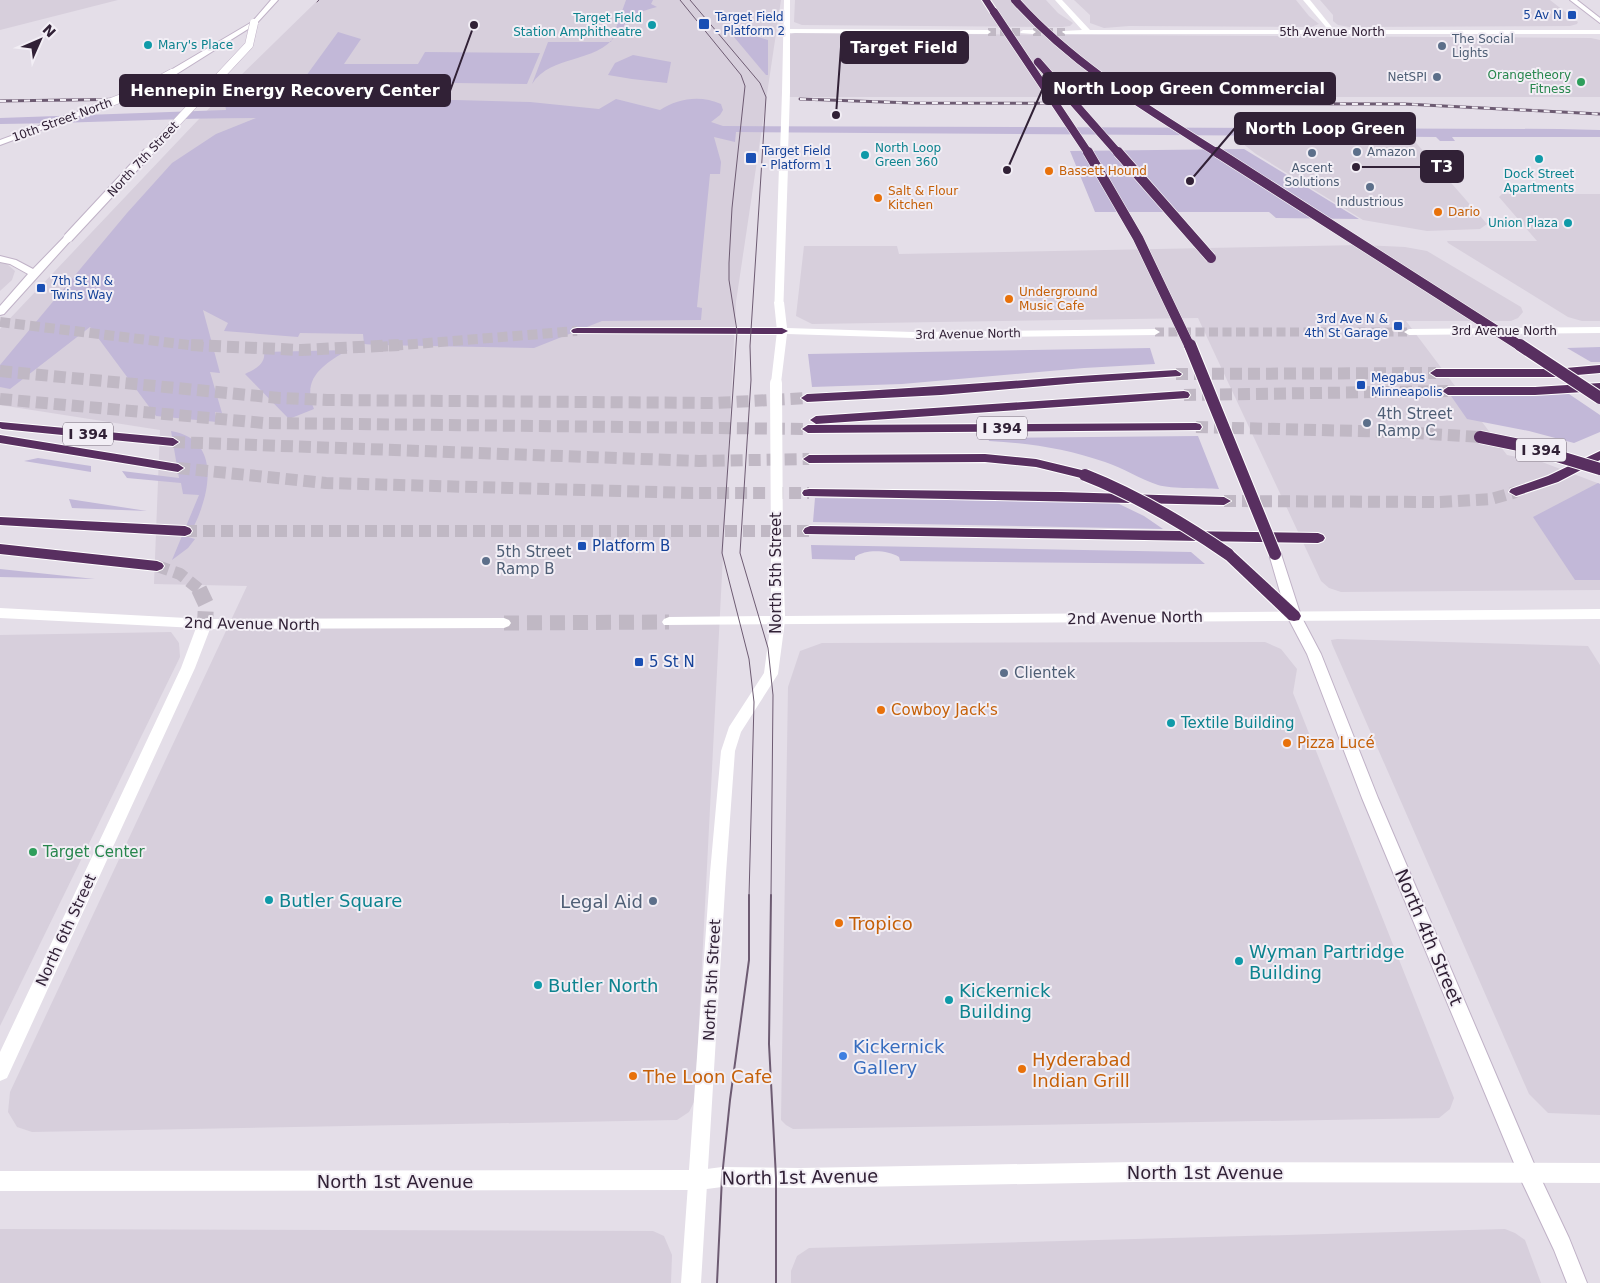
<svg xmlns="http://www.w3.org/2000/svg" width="1600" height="1283" font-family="'DejaVu Sans',sans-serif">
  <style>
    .built { fill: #d7cfdc }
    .green { fill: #c2b8d8 }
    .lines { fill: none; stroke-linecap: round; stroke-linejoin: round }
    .tertiary-tunnel-far2 { stroke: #c0b8c4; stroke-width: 8; stroke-dasharray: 8 4; stroke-linecap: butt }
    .tertiary-tunnel-far1 { stroke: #c0b8c4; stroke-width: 9; stroke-dasharray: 9 4.5; stroke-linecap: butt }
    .tertiary-tunnel { stroke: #c0b8c4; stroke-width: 15; stroke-dasharray: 15 8; stroke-linecap: butt }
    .motorway-tunnel-far2 { stroke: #c0b8c4; stroke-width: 10; stroke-dasharray: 10 5; stroke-linecap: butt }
    .motorway-tunnel-far1 { stroke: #c0b8c4; stroke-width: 12; stroke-dasharray: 12 6; stroke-linecap: butt }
    .motorway-tunnel { stroke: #c0b8c4; stroke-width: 16; stroke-dasharray: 16 8; stroke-linecap: butt }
    .secondary-casing { stroke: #c0b2c7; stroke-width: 2 }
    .motorway-casing { stroke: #fff; stroke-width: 2 }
    .minor { fill: #fff; fill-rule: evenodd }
    .tertiary { fill: #fff; fill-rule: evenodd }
    .secondary { fill: #fff; fill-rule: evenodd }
    .motorway { fill: #582f60; fill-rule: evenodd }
    .tram-far1 { stroke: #6d5b72; stroke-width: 1 }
    .tram { stroke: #6d5b72; stroke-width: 2 }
    .rail-casing { stroke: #6d5b72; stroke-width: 3 }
    .rail { stroke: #f2eef5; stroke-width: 2; stroke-dasharray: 6; stroke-linecap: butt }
    .secondary-bridge-far1-casing { stroke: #c0b2c7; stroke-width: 9; stroke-linecap: butt }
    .secondary-bridge-casing { stroke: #c0b2c7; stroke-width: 11; stroke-linecap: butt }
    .motorway-bridge-far2-casing { stroke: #fff; stroke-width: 9; stroke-linecap: butt }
    .motorway-bridge-far1-casing { stroke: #fff; stroke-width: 11; stroke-linecap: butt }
    .motorway-bridge-casing { stroke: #fff; stroke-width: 14; stroke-linecap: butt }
    .tertiary-bridge-far2 { stroke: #fff; stroke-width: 8 }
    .tertiary-bridge-far1 { stroke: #fff; stroke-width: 9 }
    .tertiary-bridge { stroke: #fff; stroke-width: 12 }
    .secondary-bridge-far1 { stroke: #fff; stroke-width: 8 }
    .secondary-bridge { stroke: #fff; stroke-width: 9 }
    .motorway-bridge-far2 { stroke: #582f60; stroke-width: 8 }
    .motorway-bridge-far1 { stroke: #582f60; stroke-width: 10 }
    .motorway-bridge { stroke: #582f60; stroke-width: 12 }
    .transit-dot { fill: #1a4fb4; stroke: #f2eef5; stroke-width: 2 }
    .culture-dot { fill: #0f9aa8; stroke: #f2eef5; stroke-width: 2 }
    .service-dot { fill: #5c6f8a; stroke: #f2eef5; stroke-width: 2 }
    .leisure-dot { fill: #2e9e5b; stroke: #f2eef5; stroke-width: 2 }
    .food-dot { fill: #e8710a; stroke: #f2eef5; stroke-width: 2 }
    .shop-dot { fill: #3f7fe0; stroke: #f2eef5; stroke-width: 2 }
    .labels { text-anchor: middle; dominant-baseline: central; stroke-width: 4; stroke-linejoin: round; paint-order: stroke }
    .far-transit-label { font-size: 12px; fill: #164399; stroke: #f2eef5; text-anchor: start }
    .far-culture-label { font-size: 12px; fill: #0d838f; stroke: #f2eef5; text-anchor: end }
    .far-street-label { font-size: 12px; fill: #312136; stroke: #f2eef5 }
    .far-service-label { font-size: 12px; fill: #4e5e75; stroke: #f2eef5; text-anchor: start }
    .far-leisure-label { font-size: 12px; fill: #27864d; stroke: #f2eef5; text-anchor: end }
    .far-food-label { font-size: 12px; fill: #c56008; stroke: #f2eef5; text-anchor: start }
    .shield { fill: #f2eef5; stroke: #6b5e6f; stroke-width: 1 }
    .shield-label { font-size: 14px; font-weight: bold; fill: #312136 }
    .service-label { font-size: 15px; fill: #4e5e75; stroke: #f2eef5; text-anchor: start }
    .transit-label { font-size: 15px; fill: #164399; stroke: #f2eef5; text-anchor: start }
    .street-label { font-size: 15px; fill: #312136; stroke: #f2eef5 }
    .food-label { font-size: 15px; fill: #c56008; stroke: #f2eef5; text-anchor: start }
    .culture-label { font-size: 15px; fill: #0d838f; stroke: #f2eef5; text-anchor: start }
    .leisure-label { font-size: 15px; fill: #27864d; stroke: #f2eef5; text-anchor: start }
    .near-culture-label { font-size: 18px; fill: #0d838f; stroke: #f2eef5; text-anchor: start }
    .near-service-label { font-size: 18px; fill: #4e5e75; stroke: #f2eef5; text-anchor: end }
    .near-food-label { font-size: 18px; fill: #c56008; stroke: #f2eef5; text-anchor: start }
    .near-street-label { font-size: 18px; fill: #312136; stroke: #f2eef5 }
    .near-shop-label { font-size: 18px; fill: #366cbe; stroke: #f2eef5; text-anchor: start }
    .leader { fill: none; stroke: #312136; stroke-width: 2 }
    .callout-dot { fill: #312136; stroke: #f2eef5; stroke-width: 2 }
    .callout { fill: #312136; stroke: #312136; stroke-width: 2 }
    .callout-label { font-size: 16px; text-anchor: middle; font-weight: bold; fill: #fff }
  </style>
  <rect width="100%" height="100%" fill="#e4dee8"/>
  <g class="built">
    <path d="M0 0H118L0 30Z"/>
    <path d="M318 0H781L736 302 695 1100 689 1112 677 1120 32 1132 17 1127 8 1112 10 1092 247 586 154 584 160 430 0 405V329L235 81Z"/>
    <path d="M795 0H1046L1058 13 1073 23 1070 26 1062 27 802 25 794 22Z"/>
    <path d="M1074 0H1296L1309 16 1319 24 1311 27 1129 26 1104 28 1090 23V15Z"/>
    <path d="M1320 0H1550L1578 22 1577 24 1570 26 1349 27 1338 25 1333 21V15Z"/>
    <path d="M795 33 1591 38 1600 40V97H783L788 35Z"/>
    <path d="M1233 136 1411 137 1487 224 1480 229 1427 231 1363 220 1256 154Z"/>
    <path d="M1502 194H1600V321H1582L1568 317 1448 243 1447 241H1537L1499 197Z"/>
    <path d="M1362 245 1405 247 1427 251 1521 307 1523 312 1518 318 1511 321H1406L1507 455 1542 462 1600 484V590L1341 592 1329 588 1321 581 1198 318 812 324 796 316 804 246H897L899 254Z"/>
    <path d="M0 261 7 264 15 271 12 280 0 291Z"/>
    <path d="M171 632 179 643 180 657 0 1026V635Z"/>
    <path d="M1337 639 1588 646 1600 665V1115L1548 1113 1529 1094 1332 644 1331 640Z"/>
    <path d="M1265 642 1281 649 1297 669 1293 693 1454 1098 1450 1109 1439 1118 793 1129 786 1125 781 1120 788 687 800 651 822 643Z"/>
    <path d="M0 1229 653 1231 664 1236 672 1255 671 1283H0Z"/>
    <path d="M1505 1229 1515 1233 1525 1240 1541 1283H791V1271L797 1256 809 1248Z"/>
  </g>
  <g class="green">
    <path d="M626 0H653L651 4 657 7C642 11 621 16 623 35H616C596 64 551 54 532 84L548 42H611Z"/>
    <path d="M338 32 361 39 344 64H418L425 52 540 53 527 84 309 81 312 76H306Z"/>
    <path d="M734 37H758L768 40V75H766Z"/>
    <path d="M633 55 671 62 667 83 632 79 608 75 615 63Z"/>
    <path d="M616 99 660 110C678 98 701 95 721 104L723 110 720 115 711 122 723 126 1560 129 1600 130V137H1452L1455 141H1440L1436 137 736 132 735 142 714 137 721 162 720 174H710L697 307 702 308 701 320 602 321 534 348 376 345 364 344 363 334 300 333 298 337 224 331 228 323 203 310 220 373 210 372 222 413 215 412 217 422 156 416 90 327 10 389 0 387V365L127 213 172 163 216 134 256 118C171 118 86 123 0 124V118L226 110 225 104 455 100 530 102 599 109Z"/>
    <path d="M1244 149 1359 219 1276 218 1269 212H1095L1070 151Z"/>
    <path d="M1600 347V362H1591L1567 348Z"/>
    <path d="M1150 348 1155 364 1084 368 902 384 812 387 808 354Z"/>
    <path d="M348 350C324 364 301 378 314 409L289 419 245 374C255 369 266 364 264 352Z"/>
    <path d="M1569 394 1600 415V432L1574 443 1529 431 1467 419 1451 396Z"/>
    <path d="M171 431C226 440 208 504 188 537L195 539 188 548 172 560 199 495 183 494 181 483 127 478 122 471 179 478Z"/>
    <path d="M1198 436 1219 489C1203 488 1172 489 1158 485 1140 479 1123 468 1105 462 1067 449 1029 443 989 441L988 438Z"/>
    <path d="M38 458 91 466V472L24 461Z"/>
    <path d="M1598 483 1600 484V580H1575L1533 517Z"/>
    <path d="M815 498 1115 502 1144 516 1163 529 813 522Z"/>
    <path d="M69 499 147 511 72 508Z"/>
    <path d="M811 545 1191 552 1205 564 900 561 899 557C887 550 866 549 855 557V560L812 559Z"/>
    <path d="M0 569 95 579 0 577Z"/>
  </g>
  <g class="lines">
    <g class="tertiary-tunnel-far2">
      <path d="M988 32H1023"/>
      <path d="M1033 32H1065"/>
    </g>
    <path class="tertiary-tunnel-far1" d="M1155 332H1409"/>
    <path class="tertiary-tunnel" d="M504 623 669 622"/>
    <g class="motorway-tunnel-far2">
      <path d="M0 322 205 347"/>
      <path d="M378 347 577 331"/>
    </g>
    <g class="motorway-tunnel-far1">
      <path d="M191 345 301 350 399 345"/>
      <path d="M0 371 279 398 327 400 715 403 807 398"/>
      <path d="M1176 374 1436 373"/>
      <path d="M1184 395 1448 391"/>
      <path d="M0 399 264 423 808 429"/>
      <path d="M1196 427 1398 432 1480 437"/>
      <path d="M173 442 699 461 809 459"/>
      <path d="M178 468 326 483 693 493H809"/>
      <path d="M1224 501 1440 502 1491 499 1516 492"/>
      <path d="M185 531H810"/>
      <path d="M157 566 180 574 200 590"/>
    </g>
    <path class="motorway-tunnel" d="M199 589 206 604 205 624"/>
    <g class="secondary-casing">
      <g id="secondary">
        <path d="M271 0H278L256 24 175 75H169V71L252 22Z"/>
        <path d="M1570 0H1577L1600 18V23Z"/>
        <path d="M82 110 89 112 0 145V140Z"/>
        <path d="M68 235 73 238 71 240 4 314 0 315V306L28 274 10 264 0 262V256L16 260 33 269 65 236Z"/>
        <path d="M1275 550 1281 554 1301 616 1321 654 1378 798 1535 1166 1569 1238 1587 1283H1567L1554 1250 1521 1180 1362 798 1307 654 1287 616 1269 554Z"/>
      </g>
    </g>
    <g class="motorway-casing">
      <g id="motorway">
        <path d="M982 0H990L998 12 997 14H991Z"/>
        <path d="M577 328H782L788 331 782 334 573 333 571 331 573 329Z"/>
        <path d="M1600 365V373L1554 377H1436L1430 373 1436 369H1554Z"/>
        <path d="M1176 370 1182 374 1180 376 1078 383 941 395 807 402 801 398 807 394C930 388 1053 377 1176 370Z"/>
        <path d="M1600 383V391L1535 395H1448L1442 391 1448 387H1535Z"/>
        <path d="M1184 391 1188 392 1190 395 1188 398 816 424 810 420 816 416Z"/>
        <path d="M0 422 173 438 179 442 173 446 2 429 0 428Z"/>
        <path d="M1196 423 1200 424 1202 427 1200 430 808 433 802 429 808 425Z"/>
        <path d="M0 435 178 464 184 468 178 472 0 443Z"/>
        <path d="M1600 451V460L1558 482 1516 496 1509 492 1511 489 1548 476Z"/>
        <path d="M985 454 1036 459 1090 472 1091 475 1085 479 1036 467 985 462 809 463 803 459 809 455Z"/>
        <path d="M809 489 1061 492 1224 497 1231 501 1224 505 804 496 802 493 804 490Z"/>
        <path d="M0 517 185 526 190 528 192 531 190 534 185 536 0 525Z"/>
        <path d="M810 526 1318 533 1323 535 1325 538 1323 541 1318 543 805 534 803 531 805 528Z"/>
        <path d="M0 544 157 561 162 563 164 566 162 569 157 571 0 554Z"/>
        <path d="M1228 549 1233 551 1299 612 1301 616 1299 620 1294 621 1289 620 1223 557 1221 554 1223 551Z"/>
      </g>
    </g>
    <g class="minor">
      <path d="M1303 0H1310L1335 31V33H1331Z"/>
      <path d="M778 616 783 618 785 621 778 674 741 732 735 751 726 873 701 1283H681L710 873 721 751 729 727 764 673 771 621 773 618Z"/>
    </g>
    <g class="tertiary">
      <path d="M784 0H790V29L988 30 991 32 988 34 790 33V92L786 94 782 92Z"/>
      <path d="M1055 0H1062L1090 30H1600V34H1065L1062 32 1063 31 1082 30Z"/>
      <path d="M1023 30H1033L1036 32 1033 34 1021 33 1020 32Z"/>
      <path d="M779 299 784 302 787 328 913 332 1155 329 1160 332 1155 335 913 338 787 334 781 383 776 386 771 383 777 331 774 302Z"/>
      <path d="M1600 327V333L1409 335 1404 332 1409 329Z"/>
      <path d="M777 551 783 555 785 616 1600 609V619L664 625 662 622 664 619 669 617 771 616V555Z"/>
      <path d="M0 608 205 619 504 618 509 620 511 623 509 626 504 628 210 629 195 668 7 1078 0 1081V1052L181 668 196 628 0 618Z"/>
      <path d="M1135 1162 1600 1163V1183L1135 1182 800 1188 722 1187 699 1190 0 1191V1171L699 1170 722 1167 800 1168Z"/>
    </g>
    <use href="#secondary" class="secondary"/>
    <use href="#motorway" class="motorway"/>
    <g class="tram-far1">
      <path d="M680 0 741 75 745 86 732 208 729 263V280L737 331 722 553 749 659 754 702 749 897"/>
      <path d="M690 0 760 83 766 97 750 346 751 380 740 553 768 648 773 695 771 897"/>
      <path d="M317 2 319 0"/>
    </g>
    <g class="tram">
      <path d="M771 895 769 1044 776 1178V1283"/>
      <path d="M717 1283 722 1177 730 1100 749 960V895"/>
    </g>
    <g class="rail-casing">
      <g id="rail">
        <path d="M800 99 912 103 1405 104 1600 114"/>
        <path d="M0 101 205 98"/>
      </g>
    </g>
    <use href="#rail" class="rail"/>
    <g class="secondary-bridge-far1-casing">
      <g id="secondary-bridge-far1">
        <path d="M85 112 135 93 172 73"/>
        <path d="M147 154 249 45 254 23"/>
      </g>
    </g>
    <g class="secondary-bridge-casing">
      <path id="secondary-bridge" d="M68 238 148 152"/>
    </g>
    <g class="motorway-bridge-far2-casing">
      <g id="motorway-bridge-far2">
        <path d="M1015 0C1073 65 1146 108 1219 154"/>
        <path d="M994 12 1089 154"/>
        <path d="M1038 62 1119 154"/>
      </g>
    </g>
    <g class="motorway-bridge-far1-casing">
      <g id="motorway-bridge-far1">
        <path d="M1088 152 1138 238 1190 347"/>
        <path d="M1118 152 1211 258"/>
        <path d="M1217 152 1522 347"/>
      </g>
    </g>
    <g class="motorway-bridge-casing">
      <g id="motorway-bridge">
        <path d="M1190 345 1275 554"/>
        <path d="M1520 345 1600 398"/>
        <path d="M1480 437 1524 446 1600 469"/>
        <path d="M1085 475C1136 495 1183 523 1228 554"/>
      </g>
    </g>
    <path class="tertiary-bridge-far2" d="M784 154 786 92"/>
    <path class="tertiary-bridge-far1" d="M779 302 784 152"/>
    <path class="tertiary-bridge" d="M776 383 777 555"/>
    <use href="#secondary-bridge-far1" class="secondary-bridge-far1"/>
    <use href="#secondary-bridge" class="secondary-bridge"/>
    <use href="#motorway-bridge-far2" class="motorway-bridge-far2"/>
    <use href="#motorway-bridge-far1" class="motorway-bridge-far1"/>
    <use href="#motorway-bridge" class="motorway-bridge"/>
  </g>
  <g class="transit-dot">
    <rect x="1567" y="10" width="10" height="10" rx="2.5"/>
    <rect x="698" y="18" width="12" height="12" rx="2.5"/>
    <rect x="745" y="152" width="12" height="12" rx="2.5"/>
    <rect x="36" y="283" width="10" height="10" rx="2.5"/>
    <rect x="1393" y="321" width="10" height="10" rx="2.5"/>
    <rect x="1356" y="380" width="10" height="10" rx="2.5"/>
    <rect x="577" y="541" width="10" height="10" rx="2.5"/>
    <rect x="634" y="657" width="10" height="10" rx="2.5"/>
  </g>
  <g class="culture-dot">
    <circle cx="652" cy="25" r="5"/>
    <circle cx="148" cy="45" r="5"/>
    <circle cx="865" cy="155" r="5"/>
    <circle cx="1539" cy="159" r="5"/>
    <circle cx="1568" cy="223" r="5"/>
    <circle cx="1171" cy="723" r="5"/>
    <circle cx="269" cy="900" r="5"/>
    <circle cx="1239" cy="961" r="5"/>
    <circle cx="538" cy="985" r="5"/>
    <circle cx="949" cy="1000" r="5"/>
  </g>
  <g class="service-dot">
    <circle cx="1442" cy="46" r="5"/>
    <circle cx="1437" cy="77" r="5"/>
    <circle cx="1357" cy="152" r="5"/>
    <circle cx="1312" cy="153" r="5"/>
    <circle cx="1370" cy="187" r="5"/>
    <circle cx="1367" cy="423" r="5"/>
    <circle cx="486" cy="561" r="5"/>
    <circle cx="1004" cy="673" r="5"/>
    <circle cx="653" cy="901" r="5"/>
  </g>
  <g class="leisure-dot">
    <circle cx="1581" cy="82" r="5"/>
    <circle cx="33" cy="852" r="5"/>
  </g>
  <g class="food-dot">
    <circle cx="1049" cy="171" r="5"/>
    <circle cx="878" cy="198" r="5"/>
    <circle cx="1438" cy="212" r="5"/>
    <circle cx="1009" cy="299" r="5"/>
    <circle cx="881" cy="710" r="5"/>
    <circle cx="1287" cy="743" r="5"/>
    <circle cx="839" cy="923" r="5"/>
    <circle cx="1022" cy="1069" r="5"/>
    <circle cx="633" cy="1076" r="5"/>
  </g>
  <circle class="shop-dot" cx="843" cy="1056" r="5"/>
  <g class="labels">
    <g class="far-transit-label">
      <text x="1562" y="15" text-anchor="end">5 Av N</text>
      <text x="715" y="17">Target Field<tspan x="715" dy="14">- Platform 2</tspan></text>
      <text x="762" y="151">Target Field<tspan x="762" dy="14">- Platform 1</tspan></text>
      <text x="51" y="281">7th St N &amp;<tspan x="51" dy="14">Twins Way</tspan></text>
      <text x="1388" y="319" text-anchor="end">3rd Ave N &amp;<tspan x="1388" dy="14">4th St Garage</tspan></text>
      <text x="1371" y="378">Megabus<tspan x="1371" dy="14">Minneapolis</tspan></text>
    </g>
    <g class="far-culture-label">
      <text x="642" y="18">Target Field<tspan x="642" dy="14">Station Amphitheatre</tspan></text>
      <text x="158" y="45" text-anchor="start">Mary's Place</text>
      <text x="875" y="148" text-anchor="start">North Loop<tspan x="875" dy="14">Green 360</tspan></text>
      <text x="1539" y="174" text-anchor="middle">Dock Street<tspan x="1539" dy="14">Apartments</tspan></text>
      <text x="1558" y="223">Union Plaza</text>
    </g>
    <g class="far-street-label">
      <text x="1332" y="32">5th Avenue North</text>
      <text transform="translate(62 120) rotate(-20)">10th Street North</text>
      <text transform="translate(143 159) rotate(-47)">North 7th Street</text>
      <text x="1504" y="331">3rd Avenue North</text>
      <text transform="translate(968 334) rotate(-1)">3rd Avenue North</text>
    </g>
    <g class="far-service-label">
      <text x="1452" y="39">The Social<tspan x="1452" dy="14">Lights</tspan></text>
      <text x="1427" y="77" text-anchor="end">NetSPI</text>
      <text x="1367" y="152">Amazon</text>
      <text x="1312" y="168" text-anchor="middle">Ascent<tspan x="1312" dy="14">Solutions</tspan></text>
      <text x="1370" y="202" text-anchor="middle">Industrious</text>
    </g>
    <g class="far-leisure-label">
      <text x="1571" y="75">Orangetheory<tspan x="1571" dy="14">Fitness</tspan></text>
    </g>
    <g class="far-food-label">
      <text x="1059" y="171">Bassett Hound</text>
      <text x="888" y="191">Salt &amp; Flour<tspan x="888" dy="14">Kitchen</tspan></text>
      <text x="1448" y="212">Dario</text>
      <text x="1019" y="292">Underground<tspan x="1019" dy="14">Music Cafe</tspan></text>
    </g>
    <g class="shield">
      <rect x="977" y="416.5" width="50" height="23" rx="4"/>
      <rect x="63" y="422.5" width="50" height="23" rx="4"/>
      <rect x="1516" y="438.5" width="50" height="23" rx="4"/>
    </g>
    <g class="shield-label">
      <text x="1002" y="428">I 394</text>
      <text x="88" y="434">I 394</text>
      <text x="1541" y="450">I 394</text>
    </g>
    <g class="service-label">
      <text x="1377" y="414">4th Street<tspan x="1377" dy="17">Ramp C</tspan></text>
      <text x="496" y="552">5th Street<tspan x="496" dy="17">Ramp B</tspan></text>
      <text x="1014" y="673">Clientek</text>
    </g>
    <g class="transit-label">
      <text x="592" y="546">Platform B</text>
      <text x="649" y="662">5 St N</text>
    </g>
    <g class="street-label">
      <text transform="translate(776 573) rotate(-90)">North 5th Street</text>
      <text transform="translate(1135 618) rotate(-1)">2nd Avenue North</text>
      <text transform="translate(252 624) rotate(1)">2nd Avenue North</text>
      <text transform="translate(66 930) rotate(-65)">North 6th Street</text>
      <text transform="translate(712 980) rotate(-87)">North 5th Street</text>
    </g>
    <g class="food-label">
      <text x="891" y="710">Cowboy Jack's</text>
      <text x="1297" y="743">Pizza Lucé</text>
    </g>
    <g class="culture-label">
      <text x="1181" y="723">Textile Building</text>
    </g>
    <g class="leisure-label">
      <text x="43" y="852">Target Center</text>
    </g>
    <g class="near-culture-label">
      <text x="279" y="900">Butler Square</text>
      <text x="1249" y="951">Wyman Partridge<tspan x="1249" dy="21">Building</tspan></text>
      <text x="548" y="985">Butler North</text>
      <text x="959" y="990">Kickernick<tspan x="959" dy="21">Building</tspan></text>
    </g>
    <g class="near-service-label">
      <text x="643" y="901">Legal Aid</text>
    </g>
    <g class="near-food-label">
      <text x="849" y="923">Tropico</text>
      <text x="1032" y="1059">Hyderabad<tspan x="1032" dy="21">Indian Grill</tspan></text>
      <text x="643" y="1076">The Loon Cafe</text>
    </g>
    <g class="near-street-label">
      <text transform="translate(1429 937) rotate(67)">North 4th Street</text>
      <text x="1205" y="1172">North 1st Avenue</text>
      <text transform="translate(800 1177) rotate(-1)">North 1st Avenue</text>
      <text x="395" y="1181">North 1st Avenue</text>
    </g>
    <g class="near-shop-label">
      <text x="853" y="1046">Kickernick<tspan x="853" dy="21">Gallery</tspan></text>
    </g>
  </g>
  <path class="leader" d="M836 115L841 47M1007 170L1043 88M474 25L450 91M1190 181L1235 128M1356 167L1421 167"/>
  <g class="callout-dot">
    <circle cx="836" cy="115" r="5"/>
    <circle cx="1007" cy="170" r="5"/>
    <circle cx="474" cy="25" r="5"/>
    <circle cx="1190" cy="181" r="5"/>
    <circle cx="1356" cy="167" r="5"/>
  </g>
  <g class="callout">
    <rect x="841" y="32" width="127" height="31" rx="5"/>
    <rect x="1043" y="73" width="292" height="31" rx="5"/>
    <rect x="120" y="75" width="330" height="31" rx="5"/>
    <rect x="1235" y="113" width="180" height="31" rx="5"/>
    <rect x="1421" y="151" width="42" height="31" rx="5"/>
  </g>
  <g class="callout-label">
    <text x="904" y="53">Target Field</text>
    <text x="1189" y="94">North Loop Green Commercial</text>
    <text x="285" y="96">Hennepin Energy Recovery Center</text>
    <text x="1325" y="134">North Loop Green</text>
    <text x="1442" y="172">T3</text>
  </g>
  <g transform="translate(40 40) rotate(45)" stroke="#f2eef5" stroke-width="4" paint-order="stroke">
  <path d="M0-4L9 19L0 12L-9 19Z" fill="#312136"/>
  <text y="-8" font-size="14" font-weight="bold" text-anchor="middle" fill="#312136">N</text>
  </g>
</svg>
